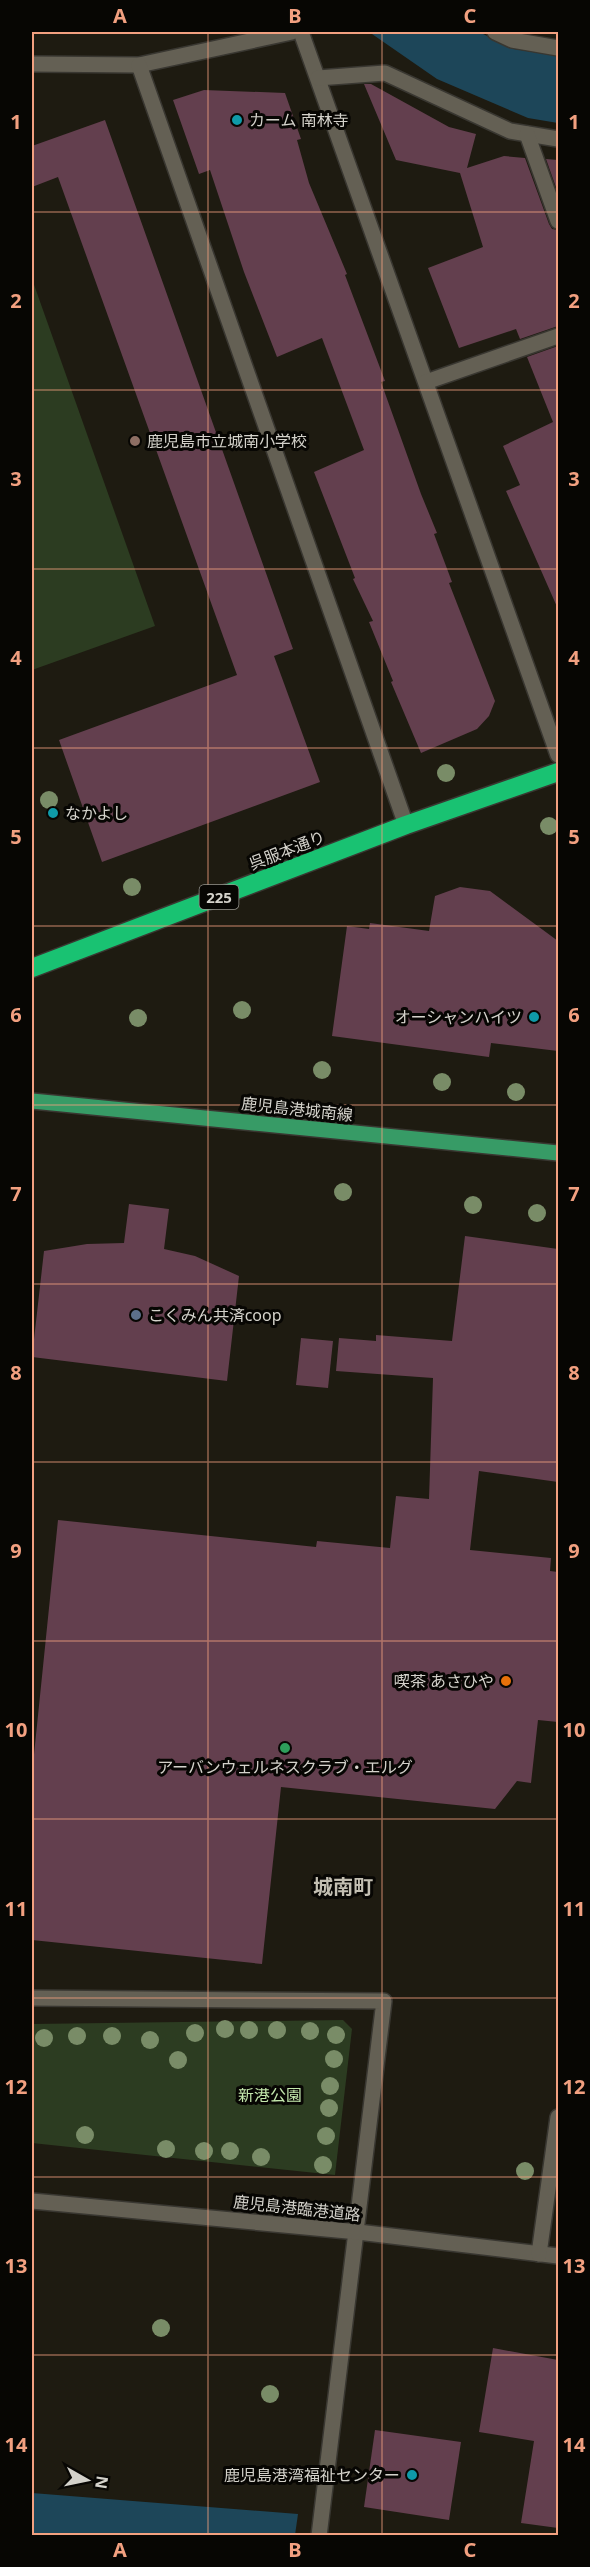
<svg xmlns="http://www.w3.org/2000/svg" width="590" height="2567" font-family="'Noto Sans','Noto Sans JP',sans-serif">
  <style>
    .green { fill: #2c3c21 }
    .water { fill: #1d4659 }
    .building { fill: #633f4e }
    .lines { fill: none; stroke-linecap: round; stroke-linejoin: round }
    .minor-casing { stroke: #393731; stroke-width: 18 }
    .major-casing { stroke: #393731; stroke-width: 18 }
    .highway-casing { stroke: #393731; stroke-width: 21 }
    .minor { stroke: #646054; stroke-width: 15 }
    .major { stroke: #379b66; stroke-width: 15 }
    .highway { stroke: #19c272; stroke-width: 18 }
    .tree { fill: #798c67 }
    .grid { fill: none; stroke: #f2a080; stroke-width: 1.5; stroke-opacity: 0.55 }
    .culture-dot { fill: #0f9aa8; stroke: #070603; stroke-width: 2 }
    .education-dot { fill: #8d6e63; stroke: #070603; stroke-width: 2 }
    .service-dot { fill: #5c6f8a; stroke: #070603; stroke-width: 2 }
    .food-dot { fill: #e8710a; stroke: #070603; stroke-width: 2 }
    .leisure-dot { fill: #2e9e5b; stroke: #070603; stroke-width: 2 }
    .labels { text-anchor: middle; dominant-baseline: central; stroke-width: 6; stroke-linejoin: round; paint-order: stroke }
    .shield { fill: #070603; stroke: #96958f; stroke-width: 1.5 }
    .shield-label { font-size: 15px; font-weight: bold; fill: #d4d2cb }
    .poi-label { font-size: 16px; fill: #d4d2cb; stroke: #070603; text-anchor: start }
    .street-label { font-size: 16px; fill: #d4d2cb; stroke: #070603 }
    .park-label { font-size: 16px; fill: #c4e8ad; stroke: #070603 }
    .quarter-label { font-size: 20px; font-weight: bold; fill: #c3bfb2; stroke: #070603 }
    .neatline { fill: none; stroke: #f2a080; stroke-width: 2 }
    .grid-label { font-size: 20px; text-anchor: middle; font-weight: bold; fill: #f2a080 }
  </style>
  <rect width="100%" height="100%" fill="#1e1b11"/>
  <g class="green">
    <path d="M32 279 155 626 32 670Z"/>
    <path d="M343 2020 352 2029 335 2175 32 2143V2024Z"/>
  </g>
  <g class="water">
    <path d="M363 32H479L514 49 558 56V123L528 118 437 79 372 34Z"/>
    <path d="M32 2493 298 2514 295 2535H32Z"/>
  </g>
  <g class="building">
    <path d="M364 84H371L449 127 476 134 467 168 504 156 525 158 549 224 552 229 558 230V326L520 339 516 329 459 348 428 268 483 247 460 173 396 160Z"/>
    <path d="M204 90 285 93 301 139 297 140 309 183 347 274 345 275 385 381 381 382 421 494 437 533 434 534 452 582 449 583 495 701 489 716 477 729 421 753 391 682 393 681 369 622 373 621 353 579 355 578 314 472 364 450 322 338 277 357 244 272 210 170 199 174 173 100Z"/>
    <path d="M105 120 293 649 274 656 320 782 102 862 59 740 237 675 58 177 32 187V146Z"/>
    <path d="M546 159 558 160V193Z"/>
    <path d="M558 346V609L506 491 520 485 503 446 553 422 527 357Z"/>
    <path d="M460 887 490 891 558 941V1051L491 1043 489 1057 332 1036 347 926 369 929 370 923 429 931 435 896Z"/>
    <path d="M129 1204 169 1209 164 1249 195 1256 239 1276 227 1381 32 1357 44 1251 87 1244 124 1243Z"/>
    <path d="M465 1236 558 1249V1482L479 1471 470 1550 551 1558 550 1571 558 1572V1722L538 1720 531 1783 517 1781 495 1809 281 1787 262 1964 32 1940V1774L58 1520 316 1547 317 1541 390 1548 396 1496 429 1499 433 1378 336 1371 339 1338 376 1341V1335L452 1341Z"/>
    <path d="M301 1338 333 1341 328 1388 296 1385Z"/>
    <path d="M493 2348 558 2360V2528L521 2523 534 2441 479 2432Z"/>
    <path d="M375 2430 461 2442 449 2520 364 2507Z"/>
  </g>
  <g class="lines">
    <g class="minor-casing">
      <g id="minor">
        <path d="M301 32 558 755"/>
        <path d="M495 32 512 40 558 48"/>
        <path d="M32 64 139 65 292 32"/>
        <path d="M139 65 406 825"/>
        <path d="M318 78 385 73 510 131 558 139"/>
        <path d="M527 134 558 221"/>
        <path d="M426 382 558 336"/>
        <path d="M32 1998 384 2001 319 2536"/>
        <path d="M32 2201 358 2232 558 2256"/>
        <path d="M539 2254 558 2117"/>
      </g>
    </g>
    <g class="major-casing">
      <path id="major" d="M32 1101 558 1153"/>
    </g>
    <g class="highway-casing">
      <path id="highway" d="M32 968 406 825 558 772"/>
    </g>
    <use href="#minor" class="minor"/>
    <use href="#major" class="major"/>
    <use href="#highway" class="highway"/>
  </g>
  <g class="tree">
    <circle cx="446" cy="773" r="9"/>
    <circle cx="49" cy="800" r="9"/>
    <circle cx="549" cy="826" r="9"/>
    <circle cx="132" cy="887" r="9"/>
    <circle cx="242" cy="1010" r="9"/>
    <circle cx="138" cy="1018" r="9"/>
    <circle cx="322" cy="1070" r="9"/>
    <circle cx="442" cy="1082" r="9"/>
    <circle cx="516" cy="1092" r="9"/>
    <circle cx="343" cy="1192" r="9"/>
    <circle cx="473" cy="1205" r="9"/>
    <circle cx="537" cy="1213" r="9"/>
    <circle cx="225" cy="2029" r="9"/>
    <circle cx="249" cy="2030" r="9"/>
    <circle cx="277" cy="2030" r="9"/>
    <circle cx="310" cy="2031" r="9"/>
    <circle cx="195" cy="2033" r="9"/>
    <circle cx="336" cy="2035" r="9"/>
    <circle cx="77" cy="2036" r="9"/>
    <circle cx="112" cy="2036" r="9"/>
    <circle cx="44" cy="2038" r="9"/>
    <circle cx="150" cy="2040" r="9"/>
    <circle cx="334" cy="2059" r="9"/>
    <circle cx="178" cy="2060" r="9"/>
    <circle cx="330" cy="2086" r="9"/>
    <circle cx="329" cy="2108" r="9"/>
    <circle cx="85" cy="2135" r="9"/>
    <circle cx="326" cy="2136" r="9"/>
    <circle cx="166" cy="2149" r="9"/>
    <circle cx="204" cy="2151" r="9"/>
    <circle cx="230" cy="2151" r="9"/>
    <circle cx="261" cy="2157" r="9"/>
    <circle cx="323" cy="2165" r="9"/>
    <circle cx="525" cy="2171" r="9"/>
    <circle cx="161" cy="2328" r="9"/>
    <circle cx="270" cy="2394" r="9"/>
  </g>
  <path class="grid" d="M208 32V2536M382 32V2536M32 212H558M32 390H558M32 569H558M32 748H558M32 926H558M32 1105H558M32 1284H558M32 1462H558M32 1641H558M32 1819H558M32 1998H558M32 2177H558M32 2355H558"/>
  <g class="culture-dot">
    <circle cx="237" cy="120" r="6"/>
    <circle cx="53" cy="813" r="6"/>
    <circle cx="534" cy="1017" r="6"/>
    <circle cx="412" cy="2475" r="6"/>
  </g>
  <circle class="education-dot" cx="135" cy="441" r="6"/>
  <circle class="service-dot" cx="136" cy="1315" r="6"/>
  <circle class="food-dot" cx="506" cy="1681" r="6"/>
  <circle class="leisure-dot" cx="285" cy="1748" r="6"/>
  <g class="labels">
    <rect class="shield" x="199.5" y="885" width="39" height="24" rx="4.5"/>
    <g class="shield-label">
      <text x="219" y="897">225</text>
    </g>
    <g class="poi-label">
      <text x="249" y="120">カーム 南林寺</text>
      <text x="147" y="441">鹿児島市立城南小学校</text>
      <text x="65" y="813">なかよし</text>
      <text x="522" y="1017" text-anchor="end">オーシャンハイツ</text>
      <text x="148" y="1315">こくみん共済coop</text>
      <text x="494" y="1681" text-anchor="end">喫茶 あさひや</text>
      <text x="285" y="1767" text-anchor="middle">アーバンウェルネスクラブ・エルグ</text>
      <text x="400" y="2475" text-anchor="end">鹿児島港湾福祉センター</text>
    </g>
    <g class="street-label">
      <text transform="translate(287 850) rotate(-21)">呉服本通り</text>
      <text transform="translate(297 1109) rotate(6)">鹿児島港城南線</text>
      <text transform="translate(297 2208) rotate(6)">鹿児島港臨港道路</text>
    </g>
    <g class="park-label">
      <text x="270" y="2095">新港公園</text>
    </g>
    <g class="quarter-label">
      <text x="343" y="1886">城南町</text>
    </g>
  </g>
  <rect width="590" height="2567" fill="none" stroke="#070603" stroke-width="66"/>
  <g transform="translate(87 2480) rotate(99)" stroke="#070603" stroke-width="4.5" paint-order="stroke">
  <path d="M0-4.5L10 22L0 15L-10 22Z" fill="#d4d2cb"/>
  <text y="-9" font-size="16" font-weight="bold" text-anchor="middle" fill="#d4d2cb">N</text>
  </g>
  <rect x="33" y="33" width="524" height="2501" class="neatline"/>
  <g class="grid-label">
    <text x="120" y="23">A</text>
    <text x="295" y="23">B</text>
    <text x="470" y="23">C</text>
    <text x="16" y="129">1</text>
    <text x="574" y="129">1</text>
    <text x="16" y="308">2</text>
    <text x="574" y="308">2</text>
    <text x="16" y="486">3</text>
    <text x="574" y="486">3</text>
    <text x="16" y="665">4</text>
    <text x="574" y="665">4</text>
    <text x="16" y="844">5</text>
    <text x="574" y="844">5</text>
    <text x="16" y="1022">6</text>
    <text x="574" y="1022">6</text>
    <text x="16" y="1201">7</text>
    <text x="574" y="1201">7</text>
    <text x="16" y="1380">8</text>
    <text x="574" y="1380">8</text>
    <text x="16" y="1558">9</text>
    <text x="574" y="1558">9</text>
    <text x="16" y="1737">10</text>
    <text x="574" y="1737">10</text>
    <text x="16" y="1916">11</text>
    <text x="574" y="1916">11</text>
    <text x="16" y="2094">12</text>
    <text x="574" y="2094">12</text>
    <text x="16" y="2273">13</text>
    <text x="574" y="2273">13</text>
    <text x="16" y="2452">14</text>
    <text x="574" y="2452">14</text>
    <text x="120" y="2557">A</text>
    <text x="295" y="2557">B</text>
    <text x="470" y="2557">C</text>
  </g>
</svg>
